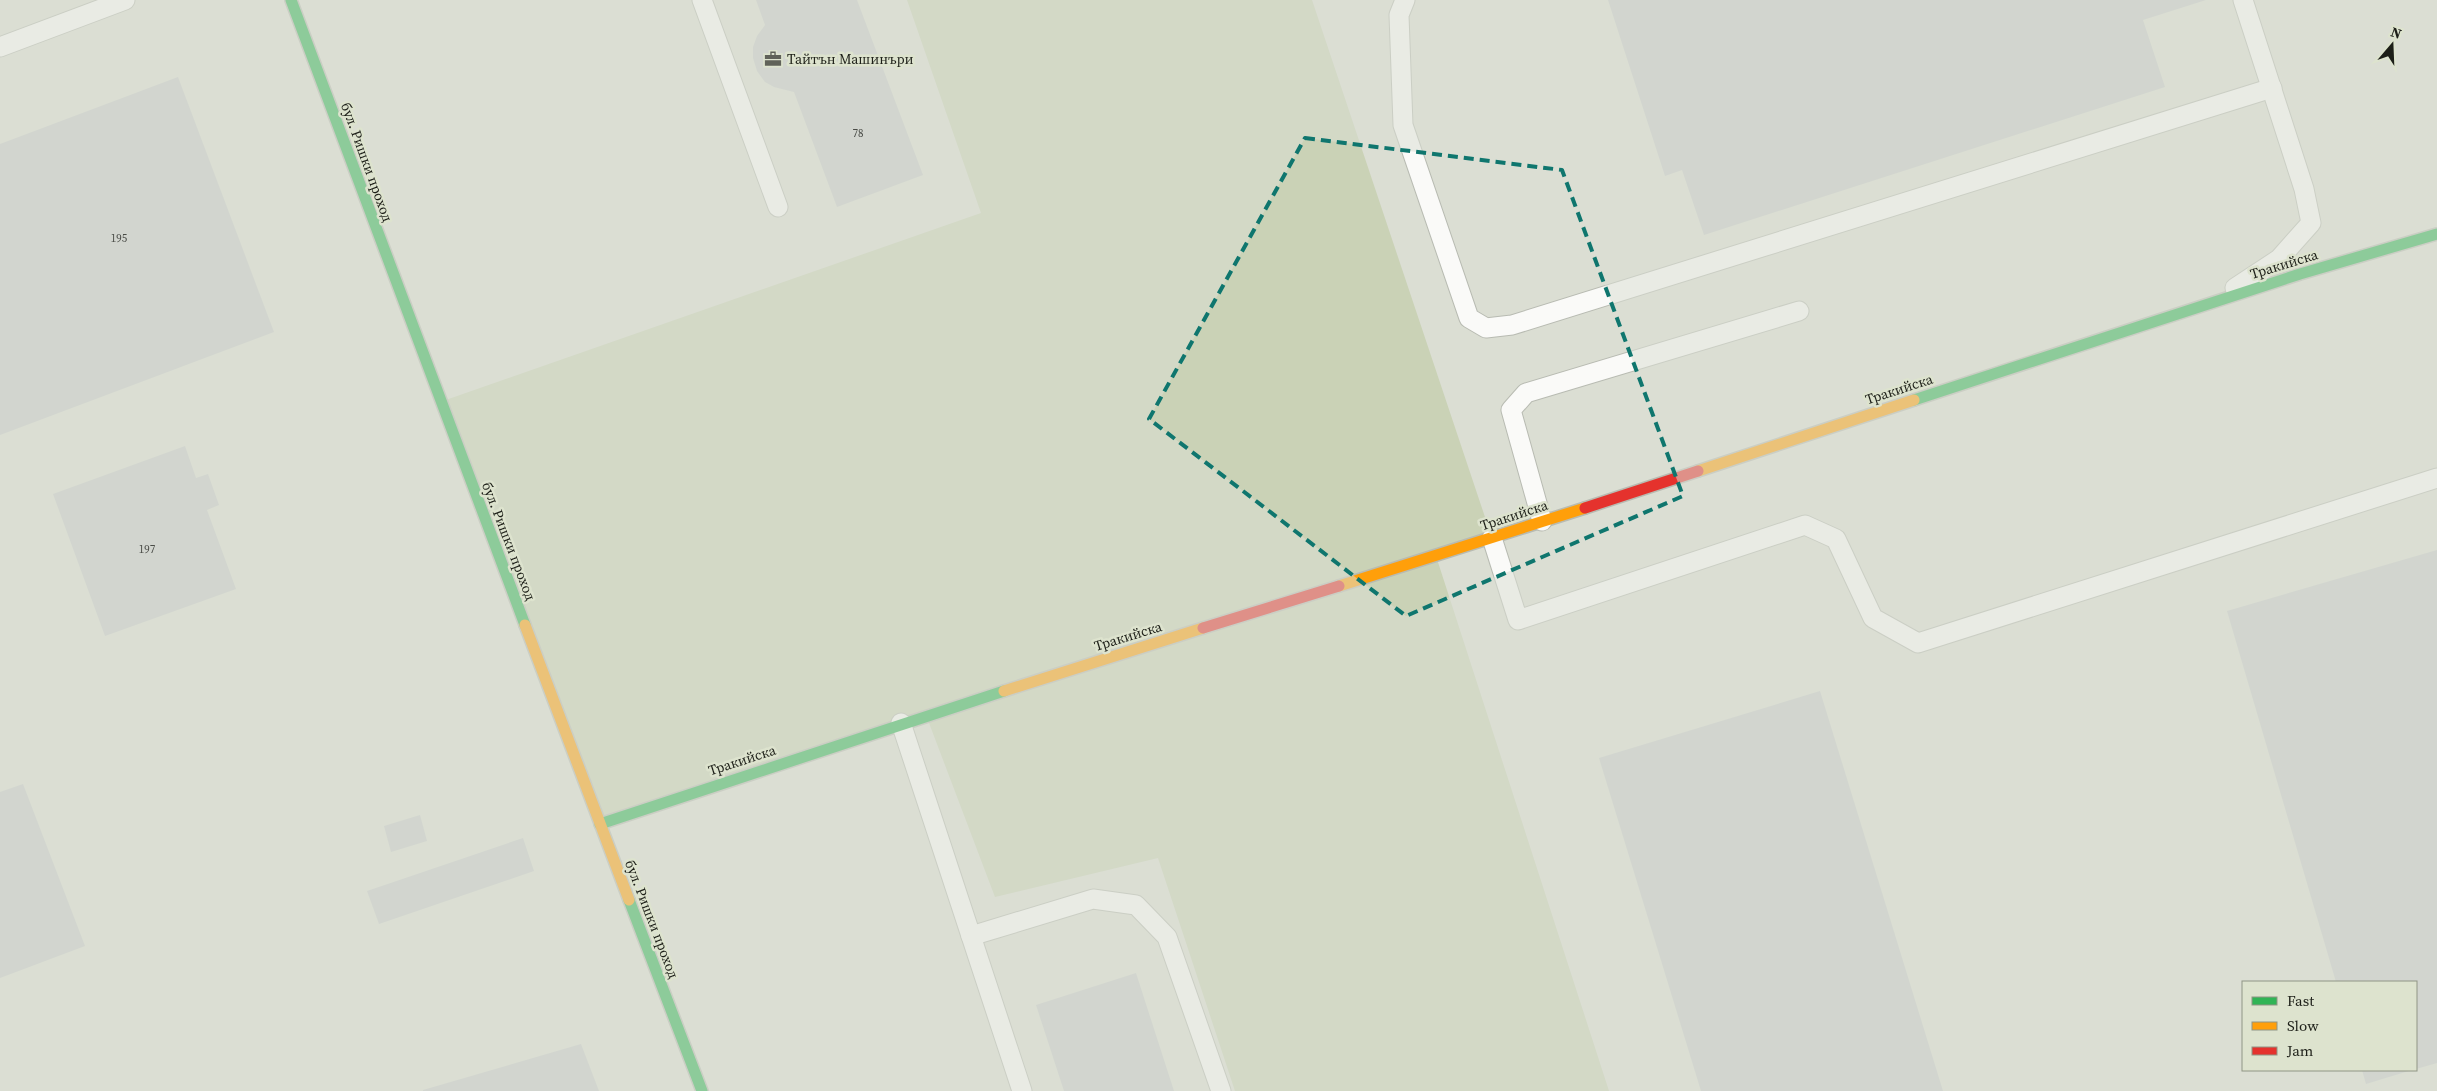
<svg xmlns="http://www.w3.org/2000/svg" width="2437" height="1091" font-family="'Source Serif 4',serif">
  <style>
    .green { fill: #cad2b6 }
    .building { fill: #c8cbca }
    .lines { fill: none; stroke-linecap: round; stroke-linejoin: round }
    .lane-casing { stroke: #b8bbb2; stroke-width: 21 }
    .fast-casing { stroke: #b8bbb2; stroke-width: 14 }
    .slow-casing { stroke: #b8bbb2; stroke-width: 14 }
    .jam-casing { stroke: #b8bbb2; stroke-width: 14 }
    .lane { stroke: #fafaf8; stroke-width: 19 }
    .fast { stroke: #30b455; stroke-width: 11 }
    .slow { stroke: #ff9f0a; stroke-width: 11 }
    .jam { stroke: #e5322d; stroke-width: 11 }
    .marked { fill: none; stroke: #0f766e; stroke-width: 4; stroke-dasharray: 10 6; stroke-linejoin: round }
    .labels { text-anchor: middle; dominant-baseline: central; stroke-width: 5; stroke-linejoin: round; paint-order: stroke }
    .number-label { font-size: 11px; fill: #494b46 }
    .poi-label { font-size: 14px; fill: #1d1f18; stroke: #dde3ce; text-anchor: start }
    .street-label { font-size: 14px; fill: #1d1f18; stroke: #dde3ce }
  </style>
  <rect width="100%" height="100%" fill="#dbded3"/>
  <path class="green" d="M907 0H1312L1492 538 1436 556 1609 1091H1235L1158 858 995 897 926 715 600 824 440 402 981 213Z"/>
  <g class="building">
    <path d="M756 0H857L923 175 837 207 794 92 774 87 765 82 757 71 753 58V47L757 36 765 25Z"/>
    <path d="M1608 0H2206L2143 20 2165 87 1704 235 1682 170 1665 176Z"/>
    <path d="M178 77 274 332 0 435V144Z"/>
    <path d="M185 446 196 478 208 474 219 505 207 510 236 589 105 636 53 494Z"/>
    <path d="M2437 550V1063L2416 1069V982H2336L2227 611Z"/>
    <path d="M1820 691 1943 1091H1701L1599 758Z"/>
    <path d="M23 784 85 946 0 978V792Z"/>
    <path d="M420 815 427 841 391 852 384 826Z"/>
    <path d="M523 838 534 871 379 924 367 891Z"/>
    <path d="M1136 973 1174 1091H1064L1036 1005Z"/>
    <path d="M581 1044 599 1091H423V1090Z"/>
    <path d="M2362 1070H2412L2366 1084Z"/>
  </g>
  <g class="lines">
    <g class="lane-casing">
      <g id="lane">
        <path d="M702 0 778 207"/>
        <path d="M1405 0 1399 15 1403 125 1469 318 1486 328 1512 325 2272 88"/>
        <path d="M0 47 125 0"/>
        <path d="M2235 288 2279 259 2311 223 2304 189 2243 0"/>
        <path d="M1542 521 1511 410 1526 393 1799 311"/>
        <path d="M1492 538 1518 620 1805 525 1836 539 1873 618 1918 643 2437 478"/>
        <path d="M901 723 1022 1091"/>
        <path d="M971 936 1093 899 1136 905 1167 937 1221 1091"/>
      </g>
    </g>
    <g class="fast-casing">
      <g id="fast">
        <path d="M291 0 525 625"/>
        <path d="M1914 400 2300 274 2437 234"/>
        <path d="M600 824 1004 691"/>
        <path d="M629 900 702 1091"/>
      </g>
    </g>
    <g class="slow-casing">
      <g id="slow">
        <path d="M1698 471 1914 400"/>
        <path d="M1339 586 1585 508"/>
        <path d="M525 625 629 900"/>
        <path d="M1004 691 1203 628"/>
      </g>
    </g>
    <g class="jam-casing">
      <g id="jam">
        <path d="M1585 508 1698 471"/>
        <path d="M1203 628 1339 586"/>
      </g>
    </g>
    <use href="#lane" class="lane"/>
    <use href="#fast" class="fast"/>
    <use href="#slow" class="slow"/>
    <use href="#jam" class="jam"/>
  </g>
  <path d="M0 0H2437V1091H0ZM1305 138 1562 170 1683 496 1406 616 1149 419Z" fill="#dbded3" fill-opacity=".55" fill-rule="evenodd"/>
  <path class="marked" d="M1305 138 1562 170 1683 496 1406 616 1149 419Z"/>
  <defs>
    <g id="office-bare" transform="scale(1.35)"><path d="M-6-3h4V-5.5h4V-3h4V5H-6ZM-1-4.5V-3h2v-1.5ZM-6 0V1H6V0Z" fill="#606259" stroke="#dde3ce" stroke-width="2.5" paint-order="stroke"/></g>
  </defs>
  <g fill-rule="evenodd">
    <use href="#office-bare" x="773" y="59"/>
  </g>
  <g class="labels">
    <g class="number-label">
      <text x="858" y="133">78</text>
      <text x="119" y="238">195</text>
      <text x="147" y="549">197</text>
    </g>
    <g class="poi-label">
      <text x="787" y="59">Тайтън Машинъри</text>
    </g>
    <g class="street-label">
      <text transform="translate(367 162) rotate(70)">бул. Ришки проход</text>
      <text transform="translate(2284 264) rotate(-17)">Тракийска</text>
      <text transform="translate(1899 389) rotate(-18)">Тракийска</text>
      <text transform="translate(1514 515) rotate(-18)">Тракийска</text>
      <text transform="translate(509 541) rotate(69)">бул. Ришки проход</text>
      <text transform="translate(1128 636) rotate(-17)">Тракийска</text>
      <text transform="translate(742 760) rotate(-18)">Тракийска</text>
      <text transform="translate(652 919) rotate(69)">бул. Ришки проход</text>
    </g>
  </g>
  <rect x="2242" y="981" width="175" height="90" fill="#dde3ce" stroke="#909585"/>
  <rect x="2252" y="997" width="25" height="8" fill="#30b455" stroke="#909585"/>
  <text x="2287" y="1006" font-size="15" fill="#1d1f18">Fast</text>
  <rect x="2252" y="1022" width="25" height="8" fill="#ff9f0a" stroke="#909585"/>
  <text x="2287" y="1031" font-size="15" fill="#1d1f18">Slow</text>
  <rect x="2252" y="1047" width="25" height="8" fill="#e5322d" stroke="#909585"/>
  <text x="2287" y="1056" font-size="15" fill="#1d1f18">Jam</text>
  <g transform="translate(2392 45) rotate(19)" stroke="#dde3ce" stroke-width="4" paint-order="stroke">
  <path d="M0-4L9 19L0 12L-9 19Z" fill="#1d1f18"/>
  <text y="-8" font-size="14" font-weight="bold" text-anchor="middle" fill="#1d1f18">N</text>
  </g>
</svg>
